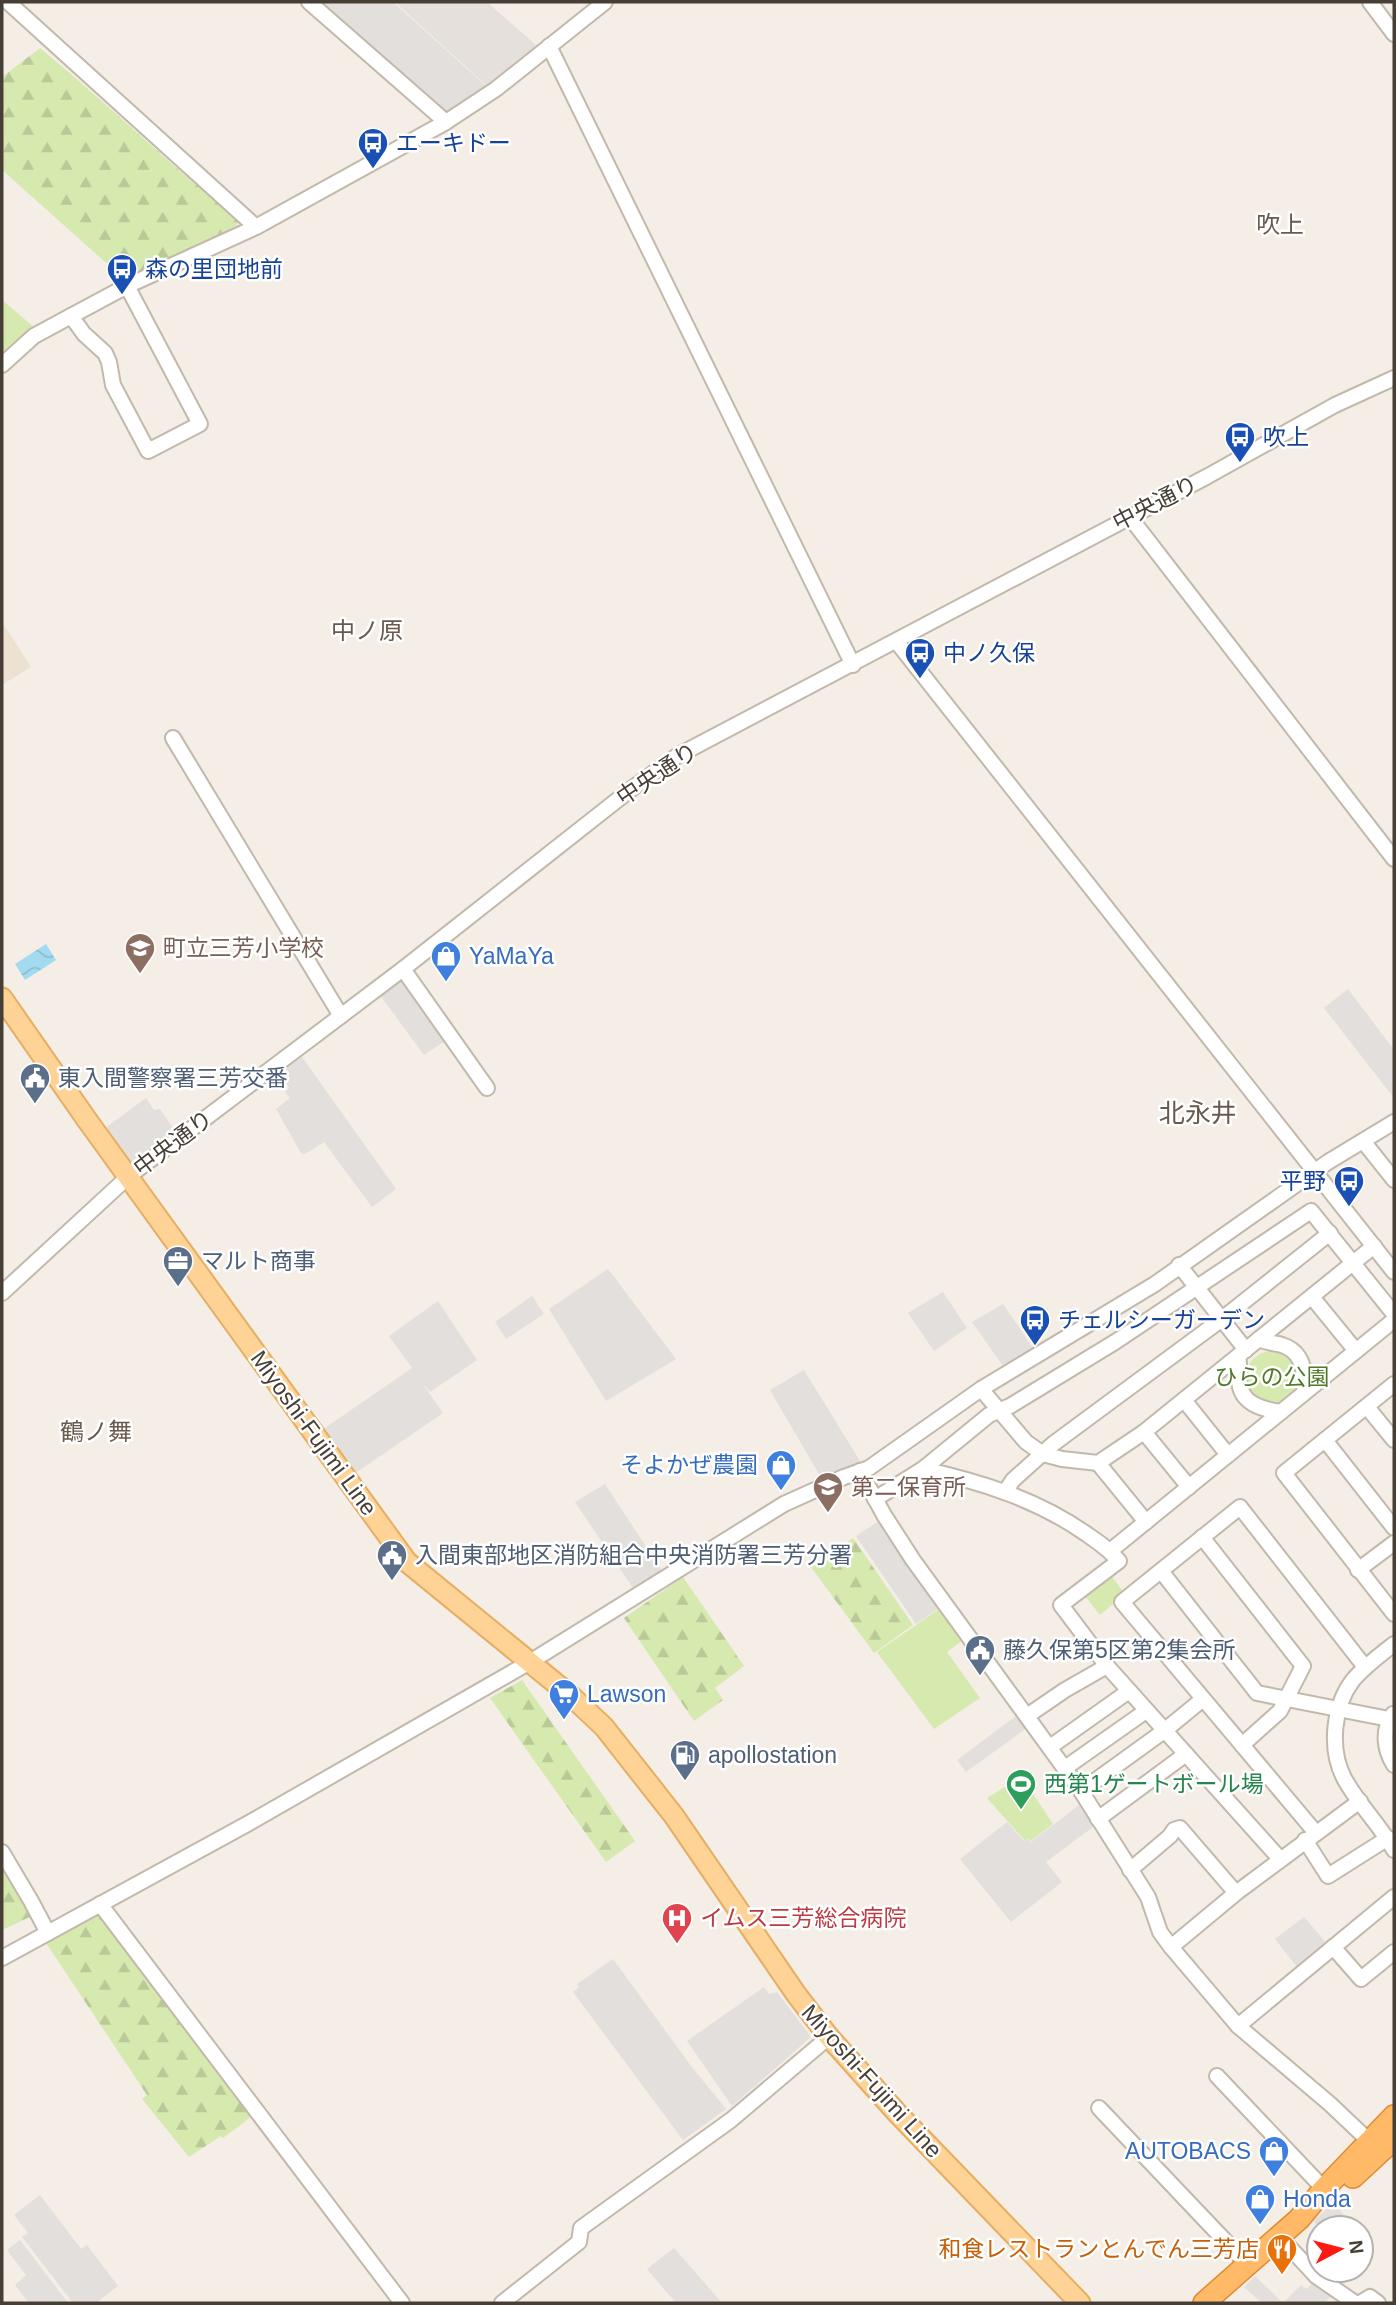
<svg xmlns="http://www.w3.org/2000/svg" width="1396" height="2305" font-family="Helvetica,'Noto Sans JP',sans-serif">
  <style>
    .industrial { fill: #e6e0dc }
    .education { fill: #ede1d1 }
    .green { fill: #d6e9af }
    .forest { fill: url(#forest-firs) }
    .parking { fill: #e2dfdc }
    .water { fill: url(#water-waves) }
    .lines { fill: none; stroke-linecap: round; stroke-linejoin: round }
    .minor-casing { stroke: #c2b8ac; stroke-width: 18 }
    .major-casing { stroke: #e5ae63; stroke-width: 23 }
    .highway-casing { stroke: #e08b35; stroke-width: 24 }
    .minor { stroke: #fff; stroke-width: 14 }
    .major { stroke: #ffd395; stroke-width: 19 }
    .highway { stroke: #ffb967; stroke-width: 21 }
    .labels { text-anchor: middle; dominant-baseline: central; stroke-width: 5; stroke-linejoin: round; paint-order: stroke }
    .transit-label { font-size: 23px; fill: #164399; stroke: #fff; text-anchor: start }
    .street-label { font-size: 23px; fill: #473e36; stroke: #fff }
    .education-label { font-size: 23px; fill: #785e54; stroke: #fff; text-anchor: start }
    .shop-label { font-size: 23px; fill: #366cbe; stroke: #fff; text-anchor: start }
    .service-label { font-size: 23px; fill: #4e5e75; stroke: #fff; text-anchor: start }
    .park-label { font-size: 23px; fill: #517a28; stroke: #fff }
    .leisure-label { font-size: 23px; fill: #27864d; stroke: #fff; text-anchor: start }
    .health-label { font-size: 23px; fill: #be3a42; stroke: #fff; text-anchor: start }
    .food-label { font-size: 23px; fill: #c56008; stroke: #fff; text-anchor: end }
    .neighbourhood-label { font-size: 24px; fill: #6a5a4d; stroke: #fff }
    .quarter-label { font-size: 26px; fill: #6a5a4d; stroke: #fff }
  </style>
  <defs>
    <pattern id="forest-firs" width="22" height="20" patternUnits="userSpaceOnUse" patternTransform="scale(1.75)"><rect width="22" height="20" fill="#d6e9af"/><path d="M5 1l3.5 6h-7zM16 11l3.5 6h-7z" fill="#b9c997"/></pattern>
    <pattern id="water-waves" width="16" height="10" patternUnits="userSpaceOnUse" patternTransform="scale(1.75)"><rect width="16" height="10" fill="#a2dbf1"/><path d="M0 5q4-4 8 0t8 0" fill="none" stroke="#8dbdcf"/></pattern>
  </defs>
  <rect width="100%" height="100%" fill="#f4eee7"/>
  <path class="industrial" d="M399 2H487L535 44V51L488 87 397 4Z"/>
  <path class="education" d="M2 622 31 667 2 685Z"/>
  <g class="green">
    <path d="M2 300 35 328 2 355Z"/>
    <circle cx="1272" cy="1377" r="26"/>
    <path d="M1109 1573 1125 1594 1100 1615 1085 1596Z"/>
    <path d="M942 1607 964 1639 947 1652 980 1698 934 1729 877 1652Z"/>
    <path d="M1017 1779 1028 1786 1053 1824 1031 1841 1028 1838 1025 1841 987 1798Z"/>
  </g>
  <g class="forest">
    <path d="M40 48C108 104 171 166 239 221L236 226 129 277 104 261 2 170V77Z"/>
    <path d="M853 1538 913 1625 874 1653 811 1567Z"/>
    <path d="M683 1577 744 1666 715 1688 723 1700 694 1721 624 1618Z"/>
    <path d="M522 1680 635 1841 606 1862 490 1698Z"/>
    <path d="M2 1864 32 1916 2 1930Z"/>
    <path d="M102 1912 255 2114 223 2138 221 2136 189 2157 142 2099 147 2095 46 1943Z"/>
  </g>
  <g class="parking">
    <path d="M324 2H393L487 87 442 116 319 7Z"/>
    <path d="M400 981 407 982 448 1039 424 1055 380 995Z"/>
    <path d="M1348 989 1394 1050V1098L1324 1008Z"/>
    <path d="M302 1057 396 1189 372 1207 324 1142 305 1154 301 1153 276 1109 290 1098 285 1092 289 1088 280 1073Z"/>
    <path d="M146 1098 154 1110 160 1109 177 1134 133 1166 104 1129Z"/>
    <path d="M608 1269 676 1359 606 1401 549 1309Z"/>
    <path d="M943 1292 967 1328 934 1351 908 1313Z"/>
    <path d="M532 1296 544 1314 506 1339 495 1322Z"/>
    <path d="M438 1301 477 1360 430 1392 420 1380 443 1413 354 1474 322 1430 412 1368 389 1336Z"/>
    <path d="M1003 1304 1035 1351 1005 1369 972 1322Z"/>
    <path d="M804 1370 863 1466 823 1481 770 1390Z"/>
    <path d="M605 1484 664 1574 635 1591 575 1502Z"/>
    <path d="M882 1519 942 1606 916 1624 856 1536Z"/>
    <path d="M1020 1713 1031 1725 966 1772 957 1760Z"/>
    <path d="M1083 1802 1097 1824 1046 1862 1062 1882 1011 1922 960 1859 1007 1822 1024 1841 1028 1839 1031 1842Z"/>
    <path d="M1304 1917 1329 1946 1300 1971 1275 1939Z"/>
    <path d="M613 1959 691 2066 726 2109 683 2140 573 1992 579 1987 577 1984Z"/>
    <path d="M764 1987 769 1994 777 1992 811 2037 732 2106 687 2041Z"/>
    <path d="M40 2195 81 2249 87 2245 118 2286 96 2303H73L22 2237 28 2233 14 2215Z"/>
    <path d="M1333 2203 1356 2228H1320L1313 2221Z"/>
    <path d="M20 2240 68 2303H29L15 2285 26 2275 7 2250Z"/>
    <path d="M674 2248 722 2303H677L668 2294 647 2269Z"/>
    <path d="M1255 2276 1283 2303 1301 2285 1307 2289 1314 2281 1333 2294 1324 2303H1262L1244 2287Z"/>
  </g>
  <path class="water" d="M46 944 56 960 25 980 15 964Z"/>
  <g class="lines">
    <g class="minor-casing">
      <g id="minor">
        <path d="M8 2 256 227"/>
        <path d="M309 2 446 122"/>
        <path d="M1370 2 1394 34"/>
        <path d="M549 46 853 665"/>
        <path d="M71 316 84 334 105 353 109 362 113 385 148 451 200 424 127 286"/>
        <path d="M2 365 34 336 71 316 127 286 256 227 446 122 496 89 605 2"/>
        <path d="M1129 516 1394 859"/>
        <path d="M896 641 1394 1272"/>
        <path d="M173 738 341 1016"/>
        <path d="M403 969 487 1088"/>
        <path d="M1363 1141 1394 1180"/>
        <path d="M1179 1265 1246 1350"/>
        <path d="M2 1293 129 1176 403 969 630 790 677 756 1208 476 1335 405 1394 378"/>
        <path d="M1312 1297 1356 1351"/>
        <path d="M1259 1339C1267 1343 1274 1343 1282 1345 1304 1352 1306 1374 1304 1393"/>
        <path d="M1238 1356C1240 1365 1239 1371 1239 1380 1240 1404 1262 1409 1281 1412"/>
        <path d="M1394 1384 1284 1473 1394 1614"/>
        <path d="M981 1389 1026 1442 1043 1454 1062 1459 1098 1463 1144 1432 1374 1246"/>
        <path d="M1184 1400 1228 1455"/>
        <path d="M1367 1407 1394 1440"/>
        <path d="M1144 1432 1189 1487"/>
        <path d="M1325 1440 1394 1528"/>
        <path d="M1098 1463 1146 1522"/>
        <path d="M923 1469C981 1482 1036 1499 1085 1533 1098 1542 1109 1549 1119 1561L1061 1605 1107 1666 1280 1859"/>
        <path d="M860 1471 884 1515 913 1560 1081 1791 1148 1897 1160 1932 1171 1947 1238 2026 1330 2104 1369 2141 1376 2143"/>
        <path d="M1005 1492 1013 1480 1053 1444 1222 1319 1330 1233"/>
        <path d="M875 1499 923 1469 989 1415 1010 1406 1115 1342 1311 1211 1394 1314"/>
        <path d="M1202 1537 1303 1666 1280 1711 1242 1745"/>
        <path d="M1110 1551 1394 1320"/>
        <path d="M1358 1570 1394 1543"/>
        <path d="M1161 1571 1257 1693 1389 1719"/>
        <path d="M1394 1644C1380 1655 1365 1666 1353 1680 1333 1706 1329 1749 1344 1778 1358 1804 1380 1825 1394 1850"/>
        <path d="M1393 1714C1382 1730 1384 1749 1394 1765"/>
        <path d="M1027 1716 1065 1690 1107 1666"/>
        <path d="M1050 1747 1129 1691"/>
        <path d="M1065 1768 1146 1711"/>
        <path d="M1081 1791 1164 1731 1203 1699"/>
        <path d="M1098 1819 1186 1754"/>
        <path d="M1316 1833 1122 1602 1240 1507 1365 1667"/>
        <path d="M1305 1840 1328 1876 1388 1838"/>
        <path d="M2 1852 31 1901 48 1933"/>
        <path d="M1130 1870 1170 1836 1174 1830 1180 1828 1236 1893"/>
        <path d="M100 1904 402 2303"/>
        <path d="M1171 1947 1236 1893 1360 1801"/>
        <path d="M1333 1947 1361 1979 1394 1952"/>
        <path d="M2 1958 249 1823 530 1662 784 1504 844 1477 869 1468 981 1389 1155 1284 1328 1162 1394 1122"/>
        <path d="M1238 2026 1394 1897"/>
        <path d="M1217 2076 1324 2189"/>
        <path d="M1099 2108 1248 2265"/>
        <path d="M1280 2237 1316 2276 1355 2303"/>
        <path d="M502 2303 579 2242 581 2228 731 2120 829 2037"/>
        <path d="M1360 2303 1370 2297 1378 2303"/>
      </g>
    </g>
    <g class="major-casing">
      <path id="major" d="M2 998 87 1120 407 1562 570 1695 604 1727 674 1816 796 1994 829 2037 898 2114 1080 2303"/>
    </g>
    <g class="highway-casing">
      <g id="highway">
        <path d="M1353 2177 1394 2139"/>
        <path d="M1204 2303 1299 2219 1324 2189 1394 2116"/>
      </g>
    </g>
    <use href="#minor" class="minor"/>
    <use href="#major" class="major"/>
    <use href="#highway" class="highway"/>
  </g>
  <defs>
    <g id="bus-pin" transform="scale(1.575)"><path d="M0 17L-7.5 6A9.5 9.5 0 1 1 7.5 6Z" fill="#1a4fb4" stroke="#fff"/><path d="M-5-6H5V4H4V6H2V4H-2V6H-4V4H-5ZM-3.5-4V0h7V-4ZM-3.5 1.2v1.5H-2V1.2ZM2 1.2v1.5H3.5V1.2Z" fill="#fff"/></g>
    <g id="school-pin" transform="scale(1.575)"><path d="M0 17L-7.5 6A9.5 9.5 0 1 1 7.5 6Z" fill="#8d6e63" stroke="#fff"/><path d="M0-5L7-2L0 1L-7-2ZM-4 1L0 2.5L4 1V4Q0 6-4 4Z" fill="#fff"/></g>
    <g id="shop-pin" transform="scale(1.575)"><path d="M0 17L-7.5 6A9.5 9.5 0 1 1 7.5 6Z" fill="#3f7fe0" stroke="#fff"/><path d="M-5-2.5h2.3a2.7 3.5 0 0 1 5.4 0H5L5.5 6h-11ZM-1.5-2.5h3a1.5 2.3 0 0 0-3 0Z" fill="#fff"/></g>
    <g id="civic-pin" transform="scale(1.575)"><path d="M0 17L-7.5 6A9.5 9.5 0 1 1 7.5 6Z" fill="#5c6f8a" stroke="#fff"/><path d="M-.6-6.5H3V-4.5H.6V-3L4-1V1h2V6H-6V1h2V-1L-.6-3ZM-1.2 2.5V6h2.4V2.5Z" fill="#fff"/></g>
    <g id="office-pin" transform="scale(1.575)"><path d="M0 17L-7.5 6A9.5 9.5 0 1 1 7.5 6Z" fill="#5c6f8a" stroke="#fff"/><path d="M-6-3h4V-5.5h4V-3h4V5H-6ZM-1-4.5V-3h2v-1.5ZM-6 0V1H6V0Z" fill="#fff"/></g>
    <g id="supermarket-pin" transform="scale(1.575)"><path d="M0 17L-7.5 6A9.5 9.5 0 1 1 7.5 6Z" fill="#3f7fe0" stroke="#fff"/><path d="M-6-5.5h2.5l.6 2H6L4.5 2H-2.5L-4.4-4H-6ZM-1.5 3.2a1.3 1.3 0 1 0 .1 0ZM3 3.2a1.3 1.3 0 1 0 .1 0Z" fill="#fff"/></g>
    <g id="fuel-pin" transform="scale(1.575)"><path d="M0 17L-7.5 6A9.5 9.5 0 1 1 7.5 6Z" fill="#5c6f8a" stroke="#fff"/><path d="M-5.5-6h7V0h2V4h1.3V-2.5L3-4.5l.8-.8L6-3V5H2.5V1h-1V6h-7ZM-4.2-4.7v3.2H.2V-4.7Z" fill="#fff"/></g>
    <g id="stadium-pin" transform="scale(1.575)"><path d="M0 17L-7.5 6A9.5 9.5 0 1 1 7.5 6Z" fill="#2e9e5b" stroke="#fff"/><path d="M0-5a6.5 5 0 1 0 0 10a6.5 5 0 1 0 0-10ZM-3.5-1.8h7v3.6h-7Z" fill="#fff"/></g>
    <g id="hospital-pin" transform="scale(1.575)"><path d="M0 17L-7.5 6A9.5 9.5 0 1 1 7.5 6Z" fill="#e0444e" stroke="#fff"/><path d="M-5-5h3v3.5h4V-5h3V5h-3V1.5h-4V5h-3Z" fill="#fff"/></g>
    <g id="restaurant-pin" transform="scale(1.575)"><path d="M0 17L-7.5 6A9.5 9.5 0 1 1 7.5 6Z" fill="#e8710a" stroke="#fff"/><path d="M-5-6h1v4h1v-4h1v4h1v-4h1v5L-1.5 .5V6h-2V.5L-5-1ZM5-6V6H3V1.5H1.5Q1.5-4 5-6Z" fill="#fff"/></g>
  </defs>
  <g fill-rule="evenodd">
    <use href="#bus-pin" x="373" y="143"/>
    <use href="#bus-pin" x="122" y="269"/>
    <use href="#bus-pin" x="1240" y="437"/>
    <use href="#bus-pin" x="920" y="653"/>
    <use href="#school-pin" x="140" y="948"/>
    <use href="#shop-pin" x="446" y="956"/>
    <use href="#civic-pin" x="35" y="1078"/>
    <use href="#bus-pin" x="1349" y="1181"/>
    <use href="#office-pin" x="178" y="1261"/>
    <use href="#bus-pin" x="1035" y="1320"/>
    <use href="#shop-pin" x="781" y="1465"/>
    <use href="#school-pin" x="828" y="1487"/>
    <use href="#civic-pin" x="392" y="1555"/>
    <use href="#civic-pin" x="980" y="1650"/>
    <use href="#supermarket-pin" x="564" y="1694"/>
    <use href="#fuel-pin" x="685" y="1755"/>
    <use href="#stadium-pin" x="1021" y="1784"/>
    <use href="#hospital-pin" x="677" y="1918"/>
    <use href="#shop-pin" x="1274" y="2151"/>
    <use href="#shop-pin" x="1260" y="2199"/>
    <use href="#restaurant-pin" x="1282" y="2249"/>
  </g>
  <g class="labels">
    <g class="transit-label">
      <text x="396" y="143">エーキドー</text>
      <text x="145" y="269">森の里団地前</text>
      <text x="1263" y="437">吹上</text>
      <text x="943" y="653">中ノ久保</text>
      <text x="1326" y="1181" text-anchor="end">平野</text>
      <text x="1058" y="1320">チェルシーガーデン</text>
    </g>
    <g class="street-label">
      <text transform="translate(1155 503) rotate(-27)">中央通り</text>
      <text transform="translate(657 774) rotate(-34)">中央通り</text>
      <text transform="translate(173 1143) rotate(-37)">中央通り</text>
      <text transform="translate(314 1433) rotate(54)">Miyoshi-Fujimi Line</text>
      <text transform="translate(872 2081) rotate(48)">Miyoshi-Fujimi Line</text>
    </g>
    <g class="education-label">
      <text x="163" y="948">町立三芳小学校</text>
      <text x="851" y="1487">第二保育所</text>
    </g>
    <g class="shop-label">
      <text x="469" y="956">YaMaYa</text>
      <text x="758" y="1465" text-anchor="end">そよかぜ農園</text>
      <text x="587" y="1694">Lawson</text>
      <text x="1251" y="2151" text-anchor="end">AUTOBACS</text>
      <text x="1283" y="2199">Honda</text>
    </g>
    <g class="service-label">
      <text x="58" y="1078">東入間警察署三芳交番</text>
      <text x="201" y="1261">マルト商事</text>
      <text x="415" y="1555">入間東部地区消防組合中央消防署三芳分署</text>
      <text x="1003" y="1650">藤久保第5区第2集会所</text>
      <text x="708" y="1755">apollostation</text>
    </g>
    <g class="park-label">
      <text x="1272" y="1377">ひらの公園</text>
    </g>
    <g class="leisure-label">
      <text x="1044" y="1784">西第1ゲートボール場</text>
    </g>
    <g class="health-label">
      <text x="700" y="1918">イムス三芳総合病院</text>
    </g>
    <g class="food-label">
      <text x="1259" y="2249">和食レストランとんでん三芳店</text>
    </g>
    <g class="neighbourhood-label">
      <text x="1280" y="224">吹上</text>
      <text x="367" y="630">中ノ原</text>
      <text x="96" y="1431">鶴ノ舞</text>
    </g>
    <g class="quarter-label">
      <text x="1198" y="1113">北永井</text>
    </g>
  </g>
  <rect width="1396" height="2305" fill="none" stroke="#473e36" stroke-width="7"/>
  <g transform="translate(1340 2249) rotate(83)"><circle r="33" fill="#ffffff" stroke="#b5b2af" stroke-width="2"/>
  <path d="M0-5L12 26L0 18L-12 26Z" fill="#fd1a15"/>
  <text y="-10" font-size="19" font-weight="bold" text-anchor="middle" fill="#473e36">N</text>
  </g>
</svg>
